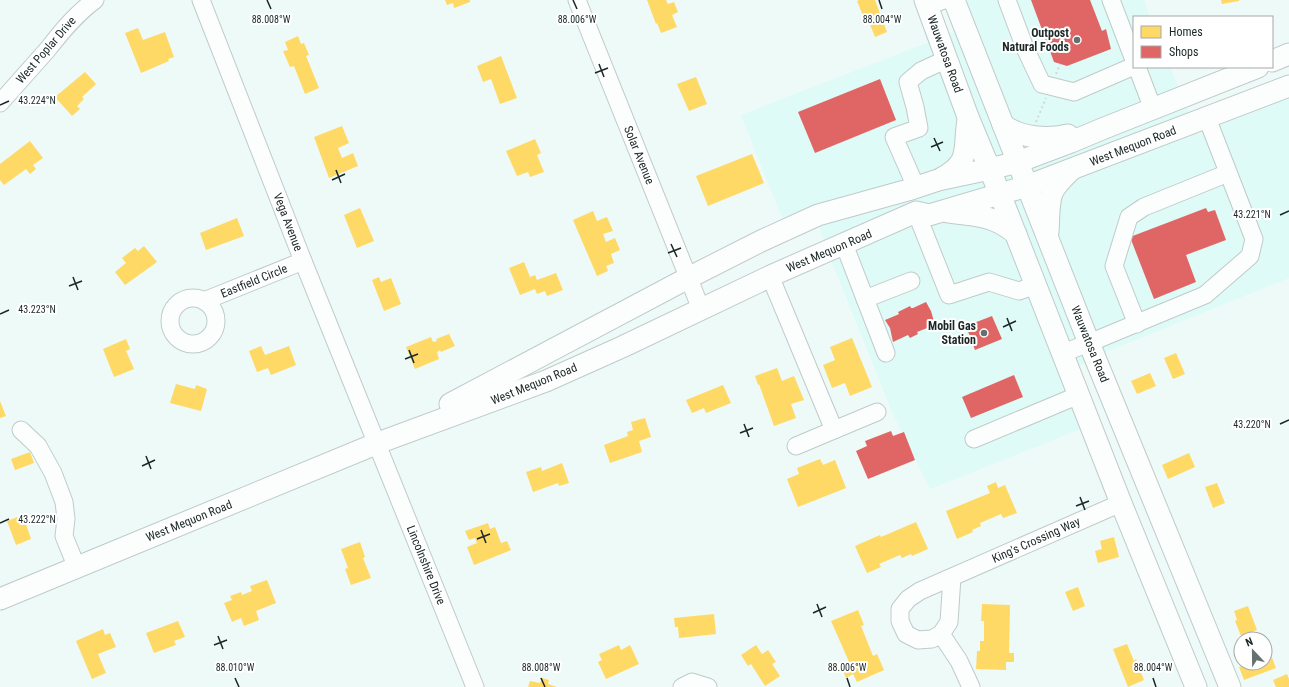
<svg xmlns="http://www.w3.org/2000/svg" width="1289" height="687" font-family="'Roboto Condensed',sans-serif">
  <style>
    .built { fill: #defbf7 }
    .homes { fill: #ffd966 }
    .shops { fill: #e06666 }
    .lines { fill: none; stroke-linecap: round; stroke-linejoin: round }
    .minor-casing { stroke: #bfcbc9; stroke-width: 19 }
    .major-casing { stroke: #bfcbc9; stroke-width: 23 }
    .path { stroke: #d4d9d8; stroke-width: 2; stroke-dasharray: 2 3; stroke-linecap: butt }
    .minor { stroke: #fcfefe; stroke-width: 17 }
    .major { stroke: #fcfefe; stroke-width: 21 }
    .ticks { fill: none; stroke: #1a2726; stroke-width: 1.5 }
    .poi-dot { fill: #647170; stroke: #fff; stroke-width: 1.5 }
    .labels { text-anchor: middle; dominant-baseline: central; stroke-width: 4; stroke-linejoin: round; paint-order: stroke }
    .poi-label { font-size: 12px; font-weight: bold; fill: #1a2726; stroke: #fff; text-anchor: end }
    .street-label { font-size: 12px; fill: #1a2726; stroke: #fff }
    .ticks-label { font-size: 10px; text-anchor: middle; fill: #1a2726; stroke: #fff; stroke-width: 4; stroke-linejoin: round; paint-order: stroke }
  </style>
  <rect width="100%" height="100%" fill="#eefaf8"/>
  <path class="built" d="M962 0H1144L1150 17H1134V67H1170L1198 134 1289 98V278L1106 352 1059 376 1081 429 930 489 893 414 830 258 813 211 784 223 741 115 973 25Z"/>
  <g class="homes">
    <path d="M445 0H470V2L454 8 453 3 447 5Z"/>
    <path d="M647 0H666L668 4 674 2 678 12 672 15 677 27 661 33 657 23 656 24Z"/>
    <path d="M859 0H875L887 32 875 37 869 22 866 23 857 1Z"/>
    <path d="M1221 0H1239V1L1222 4Z"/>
    <path d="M138 28 143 40 165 32 174 57 168 59 169 61 141 73 125 33Z"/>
    <path d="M298 36 301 44 304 43 309 55 306 56 319 88 305 94 294 66 290 67 283 51 288 50 285 42Z"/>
    <path d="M501 56 517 98 500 104 491 79 483 82 477 66Z"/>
    <path d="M85 72 96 84 82 97 84 99 77 106 80 109 72 116 55 97Z"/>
    <path d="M696 77 707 104 689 111 677 84Z"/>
    <path d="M342 126 349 143 338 148 342 158 353 153 358 166 329 178 314 137Z"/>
    <path d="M535 139 541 153 537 155 544 172 530 177 528 172 517 176 506 151Z"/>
    <path d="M30 141 43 158 33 165 36 169 30 174 26 169 4 185 0 180V164Z"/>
    <path d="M752 154 764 183 708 206 696 176Z"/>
    <path d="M360 208 374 241 357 248 344 215Z"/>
    <path d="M593 211 597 221 607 217 613 231 603 234 606 242 615 238 620 250 611 254 614 263 606 266 608 271 597 276 573 220Z"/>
    <path d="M237 218 244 236 206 250 200 233Z"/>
    <path d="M144 246 157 262 125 285 115 272 126 263 122 258 135 248 138 251Z"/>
    <path d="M524 262 530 277 535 275 537 280 556 273 563 290 547 296 545 291 537 294 535 289 520 295 509 268Z"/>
    <path d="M379 277 381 282 391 278 401 304 384 311 372 280Z"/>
    <path d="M449 334 455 346 441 352 440 350 437 352 439 359 415 369 406 347 431 337 433 342 437 341 436 339Z"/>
    <path d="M852 338 872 387 850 396 845 383 832 388 823 365 835 360 830 347Z"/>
    <path d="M126 339 130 349 126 351 134 369 114 377 103 349Z"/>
    <path d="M261 346 265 355 289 346 296 365 271 375 268 368 257 372 249 351Z"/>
    <path d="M1176 353 1185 374 1173 379 1164 358Z"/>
    <path d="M777 368 782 381 794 376 804 400 791 404 796 418 774 426 759 384 758 385 755 376Z"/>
    <path d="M1150 373 1156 386 1137 394 1131 381Z"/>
    <path d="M176 384 195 389 196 385 207 389 201 411 170 403Z"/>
    <path d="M723 385 731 403 706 413 704 408 692 413 686 400Z"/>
    <path d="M0 401 6 416 0 418Z"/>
    <path d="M645 418 651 437 639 441 642 452 610 463 604 445 628 436 627 432 633 430 631 422Z"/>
    <path d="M30 452 34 463 15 470 11 459Z"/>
    <path d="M1189 453 1195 467 1168 479 1162 465Z"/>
    <path d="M820 459 823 465 835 460 846 488 798 507 787 479 799 474 797 468Z"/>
    <path d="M562 463 569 483 559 486 558 483 533 492 526 472 541 467 542 471Z"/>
    <path d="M996 482 998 488 1005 485 1017 513 1003 518 1001 514 980 523 981 526 972 530 973 532 957 539 946 511 990 493 987 486Z"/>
    <path d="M1217 483 1225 503 1213 508 1205 487Z"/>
    <path d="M23 515 31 539 16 545 7 521Z"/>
    <path d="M916 522 928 549 912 556 911 554 902 558 900 555 879 564 881 567 867 573 855 546 880 535 881 537Z"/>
    <path d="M488 523 490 529 495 527 501 543 507 541 511 550 474 565 467 547 477 543 475 538 469 540 465 531Z"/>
    <path d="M1114 537 1119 557 1098 563 1095 551 1102 549 1100 541Z"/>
    <path d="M360 542 365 557 363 558 371 578 351 585 345 569 348 568 341 549Z"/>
    <path d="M267 580 276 603 256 611 259 620 244 626 241 618 232 622 224 603 232 600 230 596 241 592 242 595 252 591 250 586Z"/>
    <path d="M1078 587 1085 606 1073 611 1065 592Z"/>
    <path d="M982 604 1010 605 1009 653H1014V662H1006V670L976 669 977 651H980V641H984V621H981Z"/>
    <path d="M1248 606 1257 630 1241 636 1235 621 1237 620 1234 611Z"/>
    <path d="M858 610 864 625 861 626 873 656 877 654 884 670 857 682 853 674 846 678 842 668 850 664 831 621Z"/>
    <path d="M714 614 716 634 679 638 678 627H675L674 618Z"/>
    <path d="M178 621 185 637 174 641 176 645 154 653 146 633Z"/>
    <path d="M103 629 105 635 110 633 116 647 98 654 106 673 92 679 76 641Z"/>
    <path d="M1127 644 1134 661 1136 659 1144 680 1128 687 1113 649Z"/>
    <path d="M619 645 621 650 630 645 639 664 606 679 598 662 602 660 599 654Z"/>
    <path d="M756 645 762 654 768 650 776 662 772 664 780 676 765 686 751 664 748 666 741 655Z"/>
    <path d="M1271 655 1276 668 1244 680 1239 667 1249 663H1265V657Z"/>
    <path d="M1287 674 1289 679V687H1276L1273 680Z"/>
    <path d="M542 678 549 680 548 684 557 687H528L530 681 540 683Z"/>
  </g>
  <g class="shops">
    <path d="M1031 0H1090L1102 31 1106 29 1111 49 1067 66 1054 62Z"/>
    <path d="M880 79 896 120 815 153 798 112Z"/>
    <path d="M1206 208 1208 212 1215 210 1226 240 1186 255 1196 282 1154 299 1130 237Z"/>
    <path d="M926 302 931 311 935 325 917 332 918 334 910 338 908 335 893 342 890 328 885 320 897 315 899 314 898 312 910 306 911 308H913Z"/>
    <path d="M992 316 1002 339 975 350 966 326Z"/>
    <path d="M1014 375 1023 397 971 418 962 397Z"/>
    <path d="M891 431 893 436 904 432 915 460 868 479 856 451 867 446 865 441Z"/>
  </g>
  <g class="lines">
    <g class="minor-casing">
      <g id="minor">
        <path d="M201 0 303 261 475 687"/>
        <path d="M577 0 701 309"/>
        <path d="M1007 0 1025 48 1042 84 1074 92 1134 66"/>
        <path d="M1111 0 1134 60"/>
        <path d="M927 6 944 0"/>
        <path d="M1137 67 1153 109"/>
        <path d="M0 103C16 85 32 67 48 49 62 31 76 14 95 0"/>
        <path d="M916 187 894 137 919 128 915 107 908 82 921 71 947 59"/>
        <path d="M916 212 949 295 989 282 1019 291 1036 285"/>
        <path d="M844 244 886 353"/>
        <path d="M770 276 834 430 877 412"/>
        <circle cx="193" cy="321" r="23"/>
        <path d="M865 299 911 281"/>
        <path d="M204 301 303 261"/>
        <path d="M1137 324 1114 266 1129 217 1144 207 1228 173"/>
        <path d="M1063 353 1089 343 1205 295 1250 256 1254 239 1207 118"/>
        <path d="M21 430 38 446 53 473 64 502 66 519 64 536 77 568"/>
        <path d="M974 439 1079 395"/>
        <path d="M796 446 834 430"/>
        <path d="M952 577 949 622 941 634 932 639 918 640 906 634 900 621V609L908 599 920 591 1121 503"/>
        <path d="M941 634 959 661 971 687"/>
        <path d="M682 687 692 682 708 687"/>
      </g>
    </g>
    <g class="major-casing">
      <g id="major">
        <path d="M925 0 968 117 1000 194 1121 503 1196 687"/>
        <path d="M954 0 1089 343 1230 687"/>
        <path d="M1272 61 1289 54"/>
        <path d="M1003 125C1021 138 1047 140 1068 135"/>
        <path d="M942 178C972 162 963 148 968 120"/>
        <path d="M948 212C953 213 958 213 964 214 985 216 1000 220 1016 234"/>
        <path d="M1048 232C1049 220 1048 204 1052 193 1056 184 1064 177 1071 170"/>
        <path d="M450 404 688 278 761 241 818 215 908 190 938 180 990 169 1018 162 1071 142 1102 129 1258 67"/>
        <path d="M0 599 378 443 546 381 622 347 775 274 916 212 929 215 1027 186 1289 86"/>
      </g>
    </g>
    <g class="path">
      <path d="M1056 74 1060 64"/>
      <path d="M1036 122 1046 98"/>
    </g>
    <use href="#minor" class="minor"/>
    <use href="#major" class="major"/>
  </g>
  <path class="ticks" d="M267 0 271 9M573 0 577 9M879 0 882 9M599 64 604 77M595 73 608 68M0 105 9 101M934 138 940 151M931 147 943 142M336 170 341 183M332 180 345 174M1280 215 1289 211M671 244 677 257M668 253 681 248M73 277 78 290M69 286 82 281M0 314 9 310M1007 318 1012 331M1003 327 1016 321M409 350 414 363M405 359 418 354M744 424 749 437M1280 424 1289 420M740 433 753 428M146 456 151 469M142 466 155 460M1080 497 1085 510M1076 506 1089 501M0 523 9 519M481 530 486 543M477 539 490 534M817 604 822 617M813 613 826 607M218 636 223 649M214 645 227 640M235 678 239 687M541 678 545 687M847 678 850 687M1153 678 1156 687"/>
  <g class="poi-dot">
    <circle cx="1077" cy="40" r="4"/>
    <circle cx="984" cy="333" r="4"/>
  </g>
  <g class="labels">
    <g class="poi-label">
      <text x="1069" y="33">Outpost<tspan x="1069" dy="14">Natural Foods</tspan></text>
      <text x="976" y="326">Mobil Gas<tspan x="976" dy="14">Station</tspan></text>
    </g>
    <g class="street-label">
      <text transform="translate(46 50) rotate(-49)">West Poplar Drive</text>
      <text transform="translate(945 54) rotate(70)">Wauwatosa Road</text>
      <text transform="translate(1133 146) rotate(-21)">West Mequon Road</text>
      <text transform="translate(639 155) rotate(68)">Solar Avenue</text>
      <text transform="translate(288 222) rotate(69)">Vega Avenue</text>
      <text transform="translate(829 251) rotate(-23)">West Mequon Road</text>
      <text transform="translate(254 281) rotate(-22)">Eastfield Circle</text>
      <text transform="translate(1090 344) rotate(68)">Wauwatosa Road</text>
      <text transform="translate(534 384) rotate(-22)">West Mequon Road</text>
      <text transform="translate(189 521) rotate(-22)">West Mequon Road</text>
      <text transform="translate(1036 540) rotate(-24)">King's Crossing Way</text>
      <text transform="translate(426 565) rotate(68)">Lincolnshire Drive</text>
    </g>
  </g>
  <g class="ticks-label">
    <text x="271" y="23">88.008°W</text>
    <text x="577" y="23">88.006°W</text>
    <text x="882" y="23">88.004°W</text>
    <text x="37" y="104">43.224°N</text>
    <text x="1252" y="218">43.221°N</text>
    <text x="37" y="313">43.223°N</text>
    <text x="1252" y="428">43.220°N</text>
    <text x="37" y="523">43.222°N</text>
    <text x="235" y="671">88.010°W</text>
    <text x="541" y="671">88.008°W</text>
    <text x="847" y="671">88.006°W</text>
    <text x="1153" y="671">88.004°W</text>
  </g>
  <rect x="1133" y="16" width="140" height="52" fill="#ffffff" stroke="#a3a9a8"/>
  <rect x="1141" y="26" width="20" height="12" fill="#ffd966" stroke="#a3a9a8"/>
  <text x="1169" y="36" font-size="12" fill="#1a2726">Homes</text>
  <rect x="1141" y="46" width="20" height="12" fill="#e06666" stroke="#a3a9a8"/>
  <text x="1169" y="56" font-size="12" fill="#1a2726">Shops</text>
  <g transform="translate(1253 651) rotate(338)"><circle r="19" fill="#ffffff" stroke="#a3a9a8"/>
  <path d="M0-3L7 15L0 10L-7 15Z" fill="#647170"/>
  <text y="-6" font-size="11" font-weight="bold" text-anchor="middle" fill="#1a2726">N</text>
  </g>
</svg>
